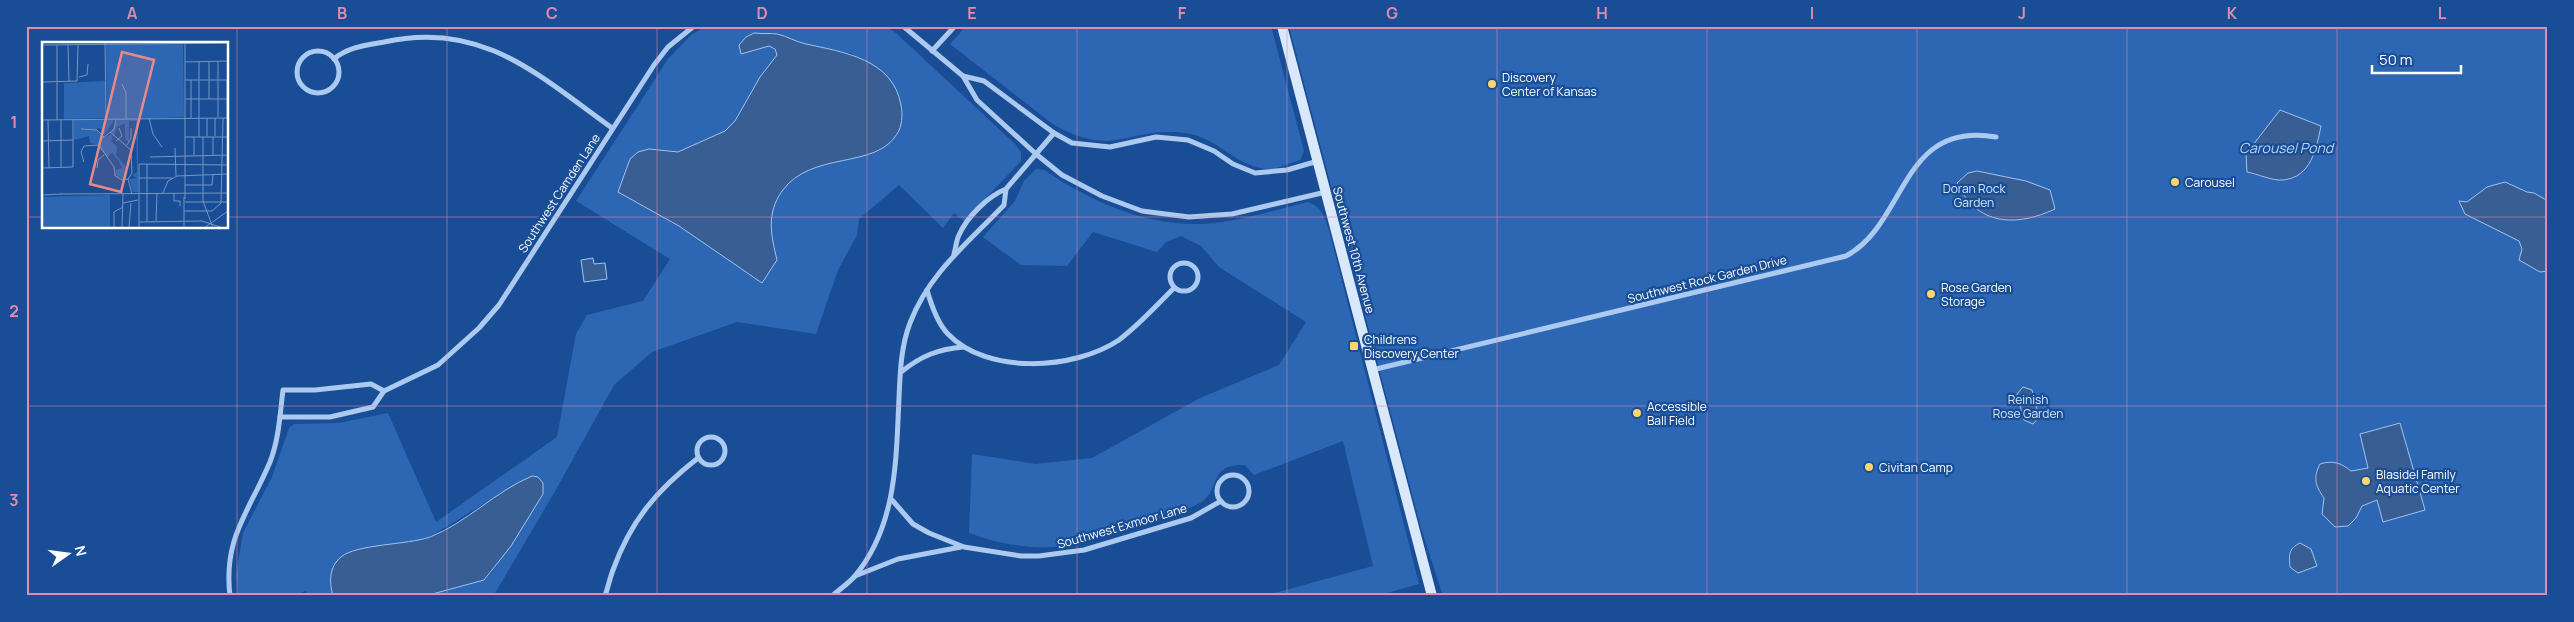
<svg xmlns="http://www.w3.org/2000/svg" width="2574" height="622" font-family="Manrope,sans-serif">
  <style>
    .green { fill: #2d67b4; fill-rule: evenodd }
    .water { fill: #395e93; stroke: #9fc4f2 }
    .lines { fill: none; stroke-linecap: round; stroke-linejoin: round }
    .minor { stroke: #accaf0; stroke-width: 5 }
    .secondary { stroke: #dae8fb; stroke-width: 10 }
    .grid { fill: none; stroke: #e08cad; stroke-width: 1; stroke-opacity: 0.55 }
    .poi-dot { fill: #ffd76c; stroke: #194e96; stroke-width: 2 }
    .labels { text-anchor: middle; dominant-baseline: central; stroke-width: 4.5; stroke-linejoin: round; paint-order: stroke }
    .poi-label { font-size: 12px; fill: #fff; stroke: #194e96; text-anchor: start }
    .park-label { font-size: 12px; fill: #d3e5fb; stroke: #194e96 }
    .street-label { font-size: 12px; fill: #fff; stroke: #194e96 }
    .water-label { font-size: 14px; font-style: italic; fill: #b9d4f7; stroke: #194e96 }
    .inset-road { fill: none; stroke: #7595c0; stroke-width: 1 }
    .view { fill: #e88989; fill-opacity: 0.15; stroke: #e88989; stroke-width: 2.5 }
    .inset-edge { fill: none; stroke: #fff; stroke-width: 2.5 }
    .neatline { fill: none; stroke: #e08cad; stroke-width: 2 }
    .grid-label { font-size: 16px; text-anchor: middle; font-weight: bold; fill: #e08cad }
  </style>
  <rect width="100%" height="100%" fill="#194e96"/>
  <g class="green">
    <path d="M706 26H885L896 33 1015 144 1021 152V161L964 221 954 213 943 228 899 185 859 219 857 235 838 270 816 334 737 322 652 352 614 385 558 486 494 595 425 596 484 580 491 573 543 494 523 480 431 536 410 543 356 550 330 585 333 596H310L306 591 290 596H238L236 575 243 533 272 477 289 428 294 424 339 423 388 413 436 522 557 437 576 334 587 315 643 301 670 259 576 201 668 59 691 35ZM777 34 800 43 853 54 902 109 898 134C885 141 871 153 858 157 845 161 832 161 820 165 796 173 773 192 770 218 768 232 774 247 777 260L679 226 618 192 638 152 649 149 678 152 725 131 735 121 760 77 777 55 775 49 769 46Z"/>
    <path d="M966 26H1271L1304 151 1300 160C1291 163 1277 169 1267 169 1238 167 1219 140 1191 134 1163 128 1143 135 1116 140 1095 144 1072 135 1054 125L950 44Z"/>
    <path d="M1289 26H2548V596H1443L1421 528Z"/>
    <path d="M1036 169 1044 170C1096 205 1158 232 1223 222 1252 217 1280 209 1308 202 1322 207 1324 217 1329 230L1419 584 1376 596H1264L1373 566 1343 441 1254 475 1245 465C1207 463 1222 490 1200 503 1181 513 1157 519 1136 525 1112 532 1087 543 1063 546 1032 550 998 544 969 533L972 454 1035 464 1092 458 1200 398 1279 365 1306 322 1219 267 1201 246 1181 236 1166 242 1157 252 1093 232 1067 266 1021 265 983 237 1015 201 1024 181Z"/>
  </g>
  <g class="water">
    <path d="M754 33C762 34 770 33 777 34 787 36 796 42 806 44 843 52 893 59 901 105 903 114 902 127 897 134 875 170 812 150 782 191 766 214 771 235 777 260L762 283 679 226 618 192 630 159 638 152 649 149 678 152 725 131 735 121 760 77 777 55 775 49 769 46 741 54 739 45 746 37Z"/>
    <path d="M2280 110 2321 126C2316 150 2311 177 2283 180 2272 181 2258 174 2247 172L2246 154Z"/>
    <path d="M1977 171 2026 181 2050 190 2055 209C2016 227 1977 226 1957 183L1968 173Z"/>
    <path d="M2505 182 2527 192 2534 193 2548 201V271L2540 272 2519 260 2522 249 2519 241 2465 214 2459 201 2467 202 2487 187Z"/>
    <path d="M593 258 594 264 605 263 607 279 584 282 581 260Z"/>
    <path d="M2023 387 2032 390 2039 417 2033 424 2024 420 2017 394Z"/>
    <path d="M2400 423 2425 510 2383 522 2377 500 2362 506 2356 518 2348 526 2335 527 2322 514 2324 498C2315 485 2313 478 2320 464 2333 460 2341 463 2351 471L2368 468 2360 434Z"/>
    <path d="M532 476 538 477 543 483V494L511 546 484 580 425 596H333C329 582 329 567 341 557 356 544 407 545 430 537 466 523 496 491 532 476Z"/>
    <path d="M2300 543 2311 549 2317 566 2298 573 2290 567C2289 555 2288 549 2300 543Z"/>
  </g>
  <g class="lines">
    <g class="minor">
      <path d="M903 26 963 76 977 100 1036 154 1062 175 1102 196 1142 211 1189 217 1232 214 1326 192"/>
      <circle cx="318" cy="72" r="21"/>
      <path d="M932 51 955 26"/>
      <path d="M334 59C348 47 367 45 384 42 482 20 538 75 612 128"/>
      <path d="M963 76 984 81 1054 133 1072 143 1110 147 1156 137 1188 140 1214 151 1233 164 1255 173 1287 170 1318 161"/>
      <path d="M954 254C956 248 956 241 959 235 967 217 988 196 1006 189"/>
      <circle cx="1184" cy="277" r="14"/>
      <path d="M927 290C931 304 937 323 948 334 987 375 1074 370 1119 340 1139 325 1156 306 1174 288"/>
      <path d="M1372 370 1846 256C1907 224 1900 120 1996 137"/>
      <path d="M901 372C921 356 938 349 964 347"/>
      <path d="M280 417H330L373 407 384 391 438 365 479 328 499 305 654 65 668 47 694 26"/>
      <circle cx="711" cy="451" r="14"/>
      <circle cx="1233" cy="491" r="16"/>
      <path d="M892 500 913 524 929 533 964 547 1021 556H1039L1084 550 1191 518 1221 501"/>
      <path d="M855 576 898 559 961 547"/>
      <path d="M230 596C223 538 249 512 270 462 279 439 280 414 283 390H315L371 384 384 391"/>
      <path d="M605 596C608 587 610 578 613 570 631 520 657 490 698 458"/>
      <path d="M832 596C840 589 849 583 855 576 897 525 896 460 899 398 900 373 901 346 910 323 929 273 968 243 1004 205L1006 189 1054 133"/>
    </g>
    <path class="secondary" d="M1282 26 1432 596"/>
  </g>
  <path class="grid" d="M237 26V596M447 26V596M657 26V596M867 26V596M1077 26V596M1287 26V596M1497 26V596M1707 26V596M1917 26V596M2127 26V596M2337 26V596M26 217H44M228 217H2548M26 406H2548"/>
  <g class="poi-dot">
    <circle cx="1492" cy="84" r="5"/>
    <circle cx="2175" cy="182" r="5"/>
    <circle cx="1931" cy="294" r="5"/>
    <rect x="1349" y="341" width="10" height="10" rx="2.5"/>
    <circle cx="1637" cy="413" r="5"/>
    <circle cx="1869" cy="467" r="5"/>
    <circle cx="2366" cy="481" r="5"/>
  </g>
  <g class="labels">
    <g class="poi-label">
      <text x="1502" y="77">Discovery<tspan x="1502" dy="14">Center of Kansas</tspan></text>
      <text x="2185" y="182">Carousel</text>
      <text x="1941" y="287">Rose Garden<tspan x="1941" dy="14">Storage</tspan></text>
      <text x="1364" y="339">Childrens<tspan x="1364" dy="14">Discovery Center</tspan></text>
      <text x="1647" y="406">Accessible<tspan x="1647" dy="14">Ball Field</tspan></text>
      <text x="1879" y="467">Civitan Camp</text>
      <text x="2376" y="474">Blasidel Family<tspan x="2376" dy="14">Aquatic Center</tspan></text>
    </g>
    <g class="park-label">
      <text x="1974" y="188">Doran Rock<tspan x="1974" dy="14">Garden</tspan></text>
      <text x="2028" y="399">Reinish<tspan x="2028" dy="14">Rose Garden</tspan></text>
    </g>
    <g class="street-label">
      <text transform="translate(559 193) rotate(-57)">Southwest Camden Lane</text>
      <text transform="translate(1354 250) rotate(75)">Southwest 10th Avenue</text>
      <text transform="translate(1707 279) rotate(-14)">Southwest Rock Garden Drive</text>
      <text transform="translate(1122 526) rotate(-16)">Southwest Exmoor Lane</text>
    </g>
    <g class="water-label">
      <text x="2286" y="147">Carousel Pond</text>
    </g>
  </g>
  <g transform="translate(42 42)">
    <rect width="186" height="186" fill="#194e96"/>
    <path d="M64 2H141L142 75 96 77V150H91L87 137 94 136 90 133 95 130 94 79H87V99L83 98V81L75 85 72 95 69 91 75 78 65 77ZM63 39V76L22 77V41ZM32 78H72L62 94 58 86 54 87 61 95 56 103 48 101 47 94 32 98ZM69 92 71 97 69 99 75 105 74 113 84 125 82 138 73 133 74 128 80 126 77 119 70 111 65 115 58 107 61 97ZM68 153V186H0V155Z" fill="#2d67b4"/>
    <path class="inset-road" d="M63 0 64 77M26 2 27 40M0 3 187 1M15 3V78M157 19V95M167 19V57M176 19V75M143 20 187 19M37 35 45 33 46 22M143 38H187M185 38V76M0 40 35 39 36 3M80 42 84 51V77M143 57H187M107 76 111 92 120 105M149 76V38M173 76V94M0 78 187 76M6 78 7 126M19 78V125M39 87 55 88 62 95M68 90 89 108 90 131 86 137 90 152M165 94V76M143 95H187M152 95V113M161 95V159L171 186M171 95V113M0 99 31 98M74 99 80 94 77 86M85 103 89 96V86M133 106 134 134M108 115 187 113M42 120 39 110 42 104 57 103M0 126 31 125V78M55 126 56 118 62 113M72 133 80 138 86 137M73 133 72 125 57 103 60 97 72 87 74 77M97 136H130M143 143H170L171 132M121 151 126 139 135 134 187 132M132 151V159H138V164M18 152 187 151M0 153 19 152M142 155V186M143 157V0M143 160H187M81 161 96 158M142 169H170L179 161 181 76M105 179V122M114 179 115 151M97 180 160 179 181 186M72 186V170L81 165M80 186 81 151M87 186 89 161M97 186V122L187 123M162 186 186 169"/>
    <path class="view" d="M80 10 112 18 79 150 48 142Z"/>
    <rect width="186" height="186" class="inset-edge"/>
  </g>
  <rect width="2574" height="622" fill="none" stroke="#194e96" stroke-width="55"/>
  <g transform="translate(68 554) rotate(76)" stroke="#194e96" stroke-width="4" paint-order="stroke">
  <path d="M0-4L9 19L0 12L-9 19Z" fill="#ffffff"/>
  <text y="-8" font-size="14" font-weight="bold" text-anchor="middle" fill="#ffffff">N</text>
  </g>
  <path d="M2372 65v8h89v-8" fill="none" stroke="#ffffff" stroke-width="2.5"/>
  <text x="2379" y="65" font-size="15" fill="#ffffff" stroke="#194e96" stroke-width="4" paint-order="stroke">50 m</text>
  <rect x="28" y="28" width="2518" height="566" class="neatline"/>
  <g class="grid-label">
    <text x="132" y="19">A</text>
    <text x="342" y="19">B</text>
    <text x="552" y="19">C</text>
    <text x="762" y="19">D</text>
    <text x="972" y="19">E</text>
    <text x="1182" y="19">F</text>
    <text x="1392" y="19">G</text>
    <text x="1602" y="19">H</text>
    <text x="1812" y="19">I</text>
    <text x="2022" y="19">J</text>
    <text x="2232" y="19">K</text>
    <text x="2442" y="19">L</text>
    <text x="14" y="128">1</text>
    <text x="14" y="317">2</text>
    <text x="14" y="506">3</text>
  </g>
</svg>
